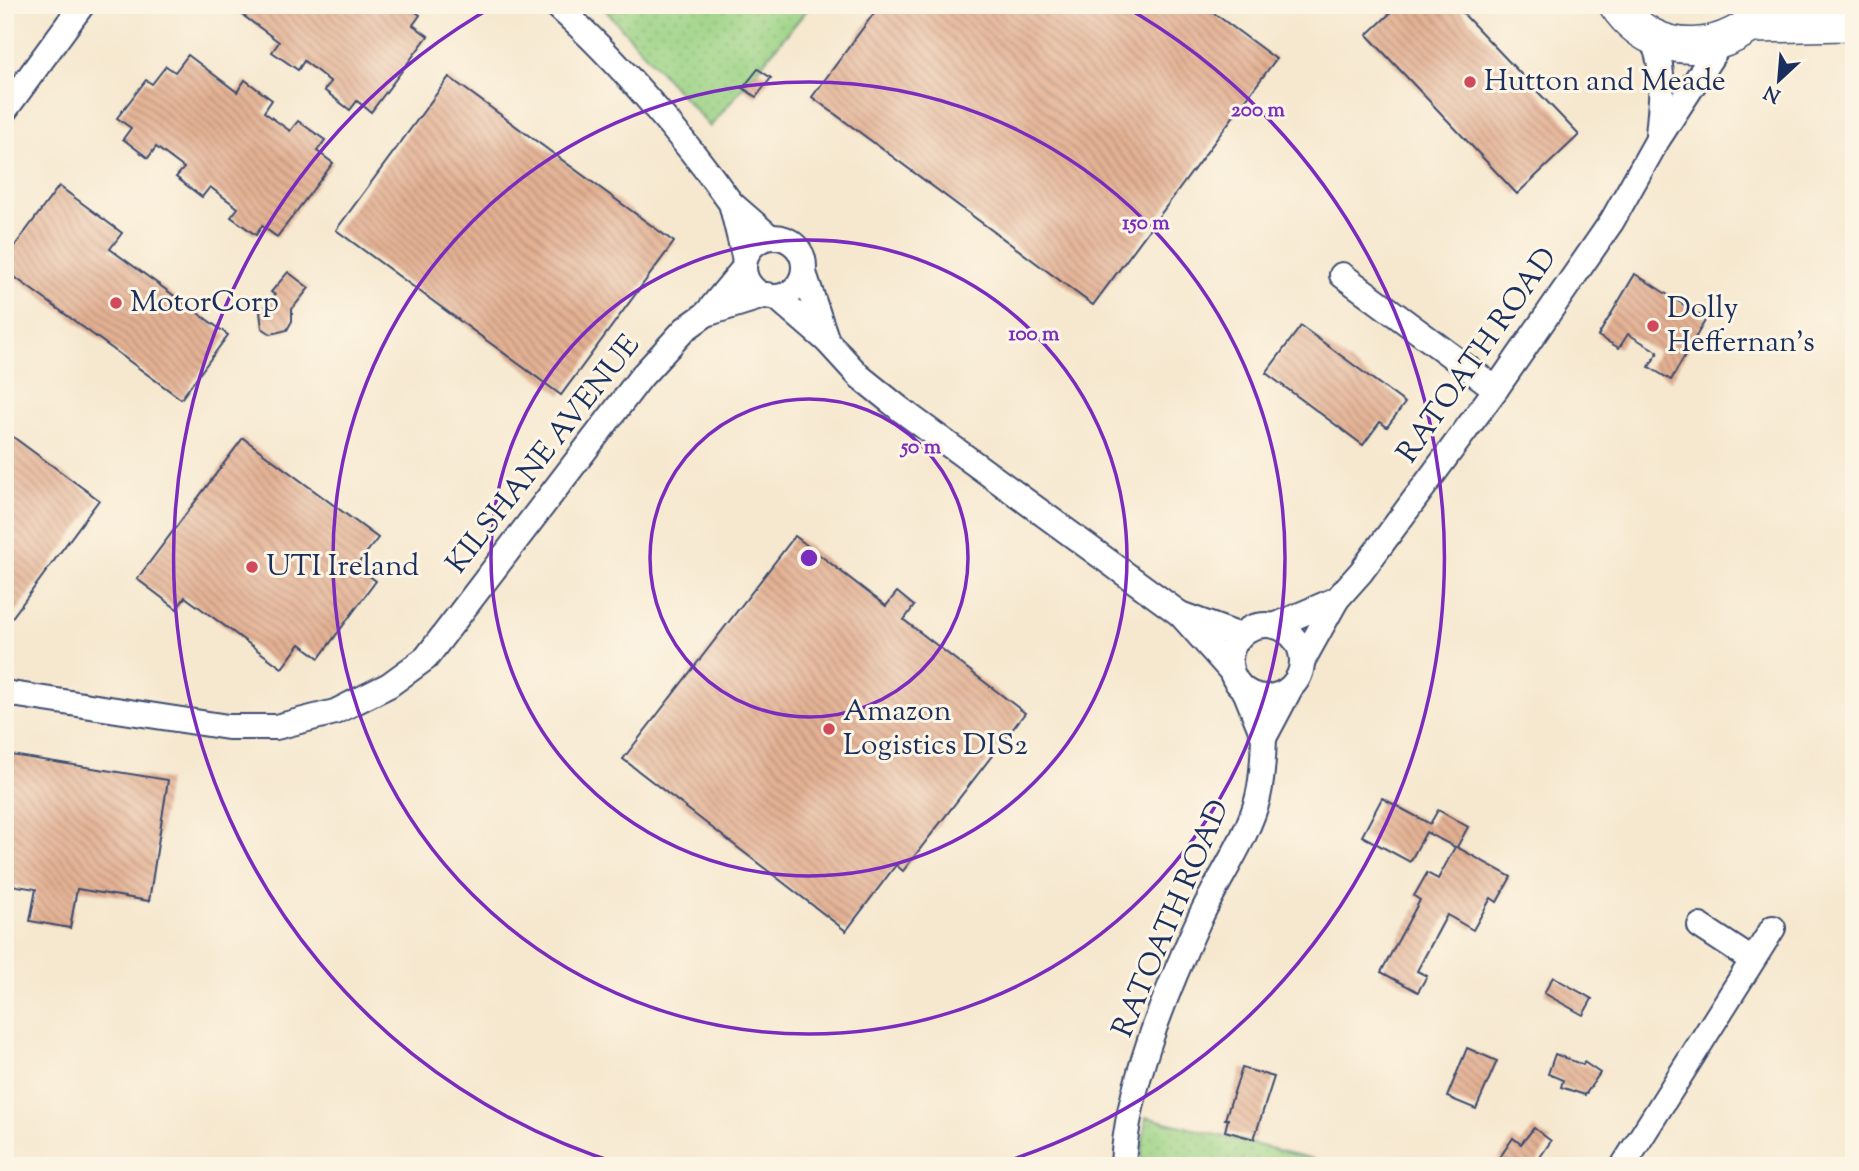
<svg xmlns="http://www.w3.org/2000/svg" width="1859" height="1171" font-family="'Sorts Mill Goudy',serif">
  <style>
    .green { fill: url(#green-dots); stroke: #5c8172; stroke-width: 2 }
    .building { fill: url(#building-back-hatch) }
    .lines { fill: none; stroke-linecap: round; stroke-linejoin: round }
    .street-casing { stroke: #3c4b6f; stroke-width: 28 }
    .secondary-casing { stroke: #3c4b6f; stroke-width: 38 }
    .street { stroke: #fff; stroke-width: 24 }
    .secondary { stroke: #fff; stroke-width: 35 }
    .ring { fill: none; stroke: #7b2cbf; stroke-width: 3.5 }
    .poi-dot { fill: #d1495b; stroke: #fcf5e5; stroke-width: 2.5 }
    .labels { text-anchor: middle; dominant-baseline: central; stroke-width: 6; stroke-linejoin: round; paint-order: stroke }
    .poi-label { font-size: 30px; fill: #1b2f5e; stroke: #fcf5e5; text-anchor: start }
    .street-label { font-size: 30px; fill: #1b2f5e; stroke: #fcf5e5 }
    .centre { fill: #7b2cbf; stroke: #fcf5e5; stroke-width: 3.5 }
    .ring-label { font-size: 21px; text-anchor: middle; font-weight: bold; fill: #7b2cbf; stroke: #fcf5e5; stroke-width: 6; stroke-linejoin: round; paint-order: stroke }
  </style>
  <defs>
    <pattern id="green-dots" width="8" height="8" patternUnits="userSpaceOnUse" patternTransform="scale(1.75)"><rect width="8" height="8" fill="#9cd385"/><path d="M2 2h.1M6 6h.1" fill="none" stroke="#86b575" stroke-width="1.8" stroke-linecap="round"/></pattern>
    <pattern id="building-back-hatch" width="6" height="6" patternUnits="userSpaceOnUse" patternTransform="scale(1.75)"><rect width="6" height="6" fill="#e4b193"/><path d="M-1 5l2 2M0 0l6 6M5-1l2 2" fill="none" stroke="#b8907b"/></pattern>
  </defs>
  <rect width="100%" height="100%" fill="#fcf5e5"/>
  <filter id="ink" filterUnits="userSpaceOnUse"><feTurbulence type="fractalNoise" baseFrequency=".0143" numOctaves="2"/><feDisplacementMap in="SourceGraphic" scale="14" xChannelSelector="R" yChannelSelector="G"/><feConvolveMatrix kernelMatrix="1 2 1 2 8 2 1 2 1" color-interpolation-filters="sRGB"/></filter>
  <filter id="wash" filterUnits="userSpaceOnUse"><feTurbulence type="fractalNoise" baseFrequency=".00686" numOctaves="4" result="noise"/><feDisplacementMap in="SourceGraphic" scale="28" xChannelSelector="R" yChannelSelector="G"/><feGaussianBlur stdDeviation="1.57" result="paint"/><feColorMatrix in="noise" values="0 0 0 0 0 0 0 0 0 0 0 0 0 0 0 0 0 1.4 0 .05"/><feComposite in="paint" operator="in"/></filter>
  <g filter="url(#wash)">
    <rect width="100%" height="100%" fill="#f6e8cf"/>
    <g class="green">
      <path d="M601 5H811L710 127Z"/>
      <path d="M1146 1117 1341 1166H1140Z"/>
    </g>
    <g id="blocks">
      <g class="building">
        <path d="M229 5H406L420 15 413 25 428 36 371 112 357 101 350 110 324 90 331 82 304 61 298 70 272 52 279 42Z"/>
        <path d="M880 5H1203L1276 59 1093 305 812 97Z"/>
        <path d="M1399 5H1455L1579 135 1517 194 1367 35Z"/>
        <path d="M188 55 237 92 245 80 272 100 264 112 290 131 298 121 325 140 317 151 333 163 277 237 262 226 256 235 231 217 238 208 210 187 202 197 176 177 184 168 156 147 148 158 123 139 131 128 117 118 146 80 152 84 166 66 175 72Z"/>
        <path d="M758 69 771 78 756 97 743 88Z"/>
        <path d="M449 77 674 242 561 395 336 230Z"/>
        <path d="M59 186 122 233 110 249 228 335 181 399 5 270V259Z"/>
        <path d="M288 272 309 288 292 309V321L287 330 271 334 262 328 260 312 275 295 271 292Z"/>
        <path d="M1635 274 1706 319 1671 380 1649 367 1658 352 1628 334 1619 348 1598 336Z"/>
        <path d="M1301 326 1405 403 1387 427 1380 422 1363 445 1266 373Z"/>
        <path d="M5 431 99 500 5 627Z"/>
        <path d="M243 438 378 538 356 566 376 581 319 658 300 644 282 668 185 597 177 609 137 579Z"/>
        <path d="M795 536 886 606 897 592 914 606 904 620 1025 713 903 871 896 865 846 931 623 759Z"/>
        <path d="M5 754 168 780 149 901 77 889 70 928 30 921 36 889 5 884Z"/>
        <path d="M1382 798 1430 824 1438 810 1468 827 1457 847 1511 877 1497 902 1491 898 1473 930 1447 915 1417 971 1427 976 1418 992 1381 972 1420 900 1414 896 1427 873 1438 879 1455 847 1426 832 1410 862 1362 836Z"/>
        <path d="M1553 977 1592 999 1583 1015 1544 993Z"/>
        <path d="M1467 1048 1497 1061 1476 1109 1447 1097Z"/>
        <path d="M1555 1054 1583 1065 1584 1062 1600 1073 1585 1095 1561 1087 1563 1080 1548 1074Z"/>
        <path d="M1242 1068 1274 1077 1254 1139 1225 1131 1228 1119H1225Z"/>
        <path d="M1534 1128 1551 1141 1534 1166H1494L1513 1138 1521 1144Z"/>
      </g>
    </g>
  </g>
  <g filter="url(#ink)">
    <use href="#blocks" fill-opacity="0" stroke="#3c4b6f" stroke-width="2"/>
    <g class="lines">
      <g class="street-casing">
        <g id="street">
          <path d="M556 5C617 59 683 137 731 203"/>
          <path d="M1650 35C1667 67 1661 100 1658 135"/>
          <path d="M5 110 82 5"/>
          <circle cx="774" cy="267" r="30"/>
          <path d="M745 260 731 203 770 237"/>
          <path d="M744 268 706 314 767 295"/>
          <path d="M1342 275 1496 389"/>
          <path d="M776 297 827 341 804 273"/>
          <path d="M827 341 859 376 900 409 1180 614"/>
          <path d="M1337 599 1361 572 1496 389 1612 221 1658 139 1721 42"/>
          <circle cx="1266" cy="661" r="36"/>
          <path d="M1274 626 1337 599 1303 660"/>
          <path d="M1231 671 1180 614 1240 636"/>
          <path d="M1245 691 1264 738 1290 689"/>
          <path d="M5 693 228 727H276L335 712 389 685 426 658 641 377 685 329 706 314"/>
          <path d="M1700 926 1752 960"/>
          <path d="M1123 1166C1126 1089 1166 992 1198 922 1215 884 1250 834 1258 797 1263 777 1263 758 1264 738"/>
          <path d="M1623 1166 1773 928"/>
        </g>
      </g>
      <g class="secondary-casing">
        <g id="secondary">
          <path d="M1617 5C1657 63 1730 55 1771 5"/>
          <path d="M1753 25 1846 23 1854 26"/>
        </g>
      </g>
      <use href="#street" class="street"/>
      <use href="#secondary" class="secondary"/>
    </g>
  </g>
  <g class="ring">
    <circle cx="809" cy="558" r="159"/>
    <circle cx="809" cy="558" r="318"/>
    <circle cx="809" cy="558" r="476"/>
    <path d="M623 1165A635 635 0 0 1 496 5M1122 5A635 635 0 0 1 995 1165"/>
  </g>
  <g class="poi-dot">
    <circle cx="1470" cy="82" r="7"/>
    <circle cx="116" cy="303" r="7"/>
    <circle cx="1653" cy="326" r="7"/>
    <circle cx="252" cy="567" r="7"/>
    <circle cx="829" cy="729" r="7"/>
  </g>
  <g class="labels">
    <g class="poi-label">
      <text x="1484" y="82">Hutton and Meade</text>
      <text x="130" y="303">MotorCorp</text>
      <text x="1667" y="309">Dolly<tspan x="1667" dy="34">Heffernan's</tspan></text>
      <text x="266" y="567">UTI Ireland</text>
      <text x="843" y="712">Amazon<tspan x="843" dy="34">Logistics DIS2</tspan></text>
    </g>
    <g class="street-label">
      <text transform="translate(1478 356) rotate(-55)">RATOATH ROAD</text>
      <text transform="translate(544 455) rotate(-52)">KILSHANE AVENUE</text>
      <text transform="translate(1172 919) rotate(-67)">RATOATH ROAD</text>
    </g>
  </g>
  <circle cx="809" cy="558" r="10" class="centre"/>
  <g class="ring-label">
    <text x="1258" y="116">200 m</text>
    <text x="1146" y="229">150 m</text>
    <text x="1034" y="340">100 m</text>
    <text x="921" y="453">50 m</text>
  </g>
  <rect width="1859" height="1171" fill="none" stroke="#fcf5e5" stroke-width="28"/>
  <g transform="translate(1779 80) rotate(206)" stroke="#fcf5e5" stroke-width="5" paint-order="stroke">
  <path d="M0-5L12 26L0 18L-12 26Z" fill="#1b2f5e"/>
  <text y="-10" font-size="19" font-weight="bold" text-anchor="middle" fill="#1b2f5e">N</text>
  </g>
</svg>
